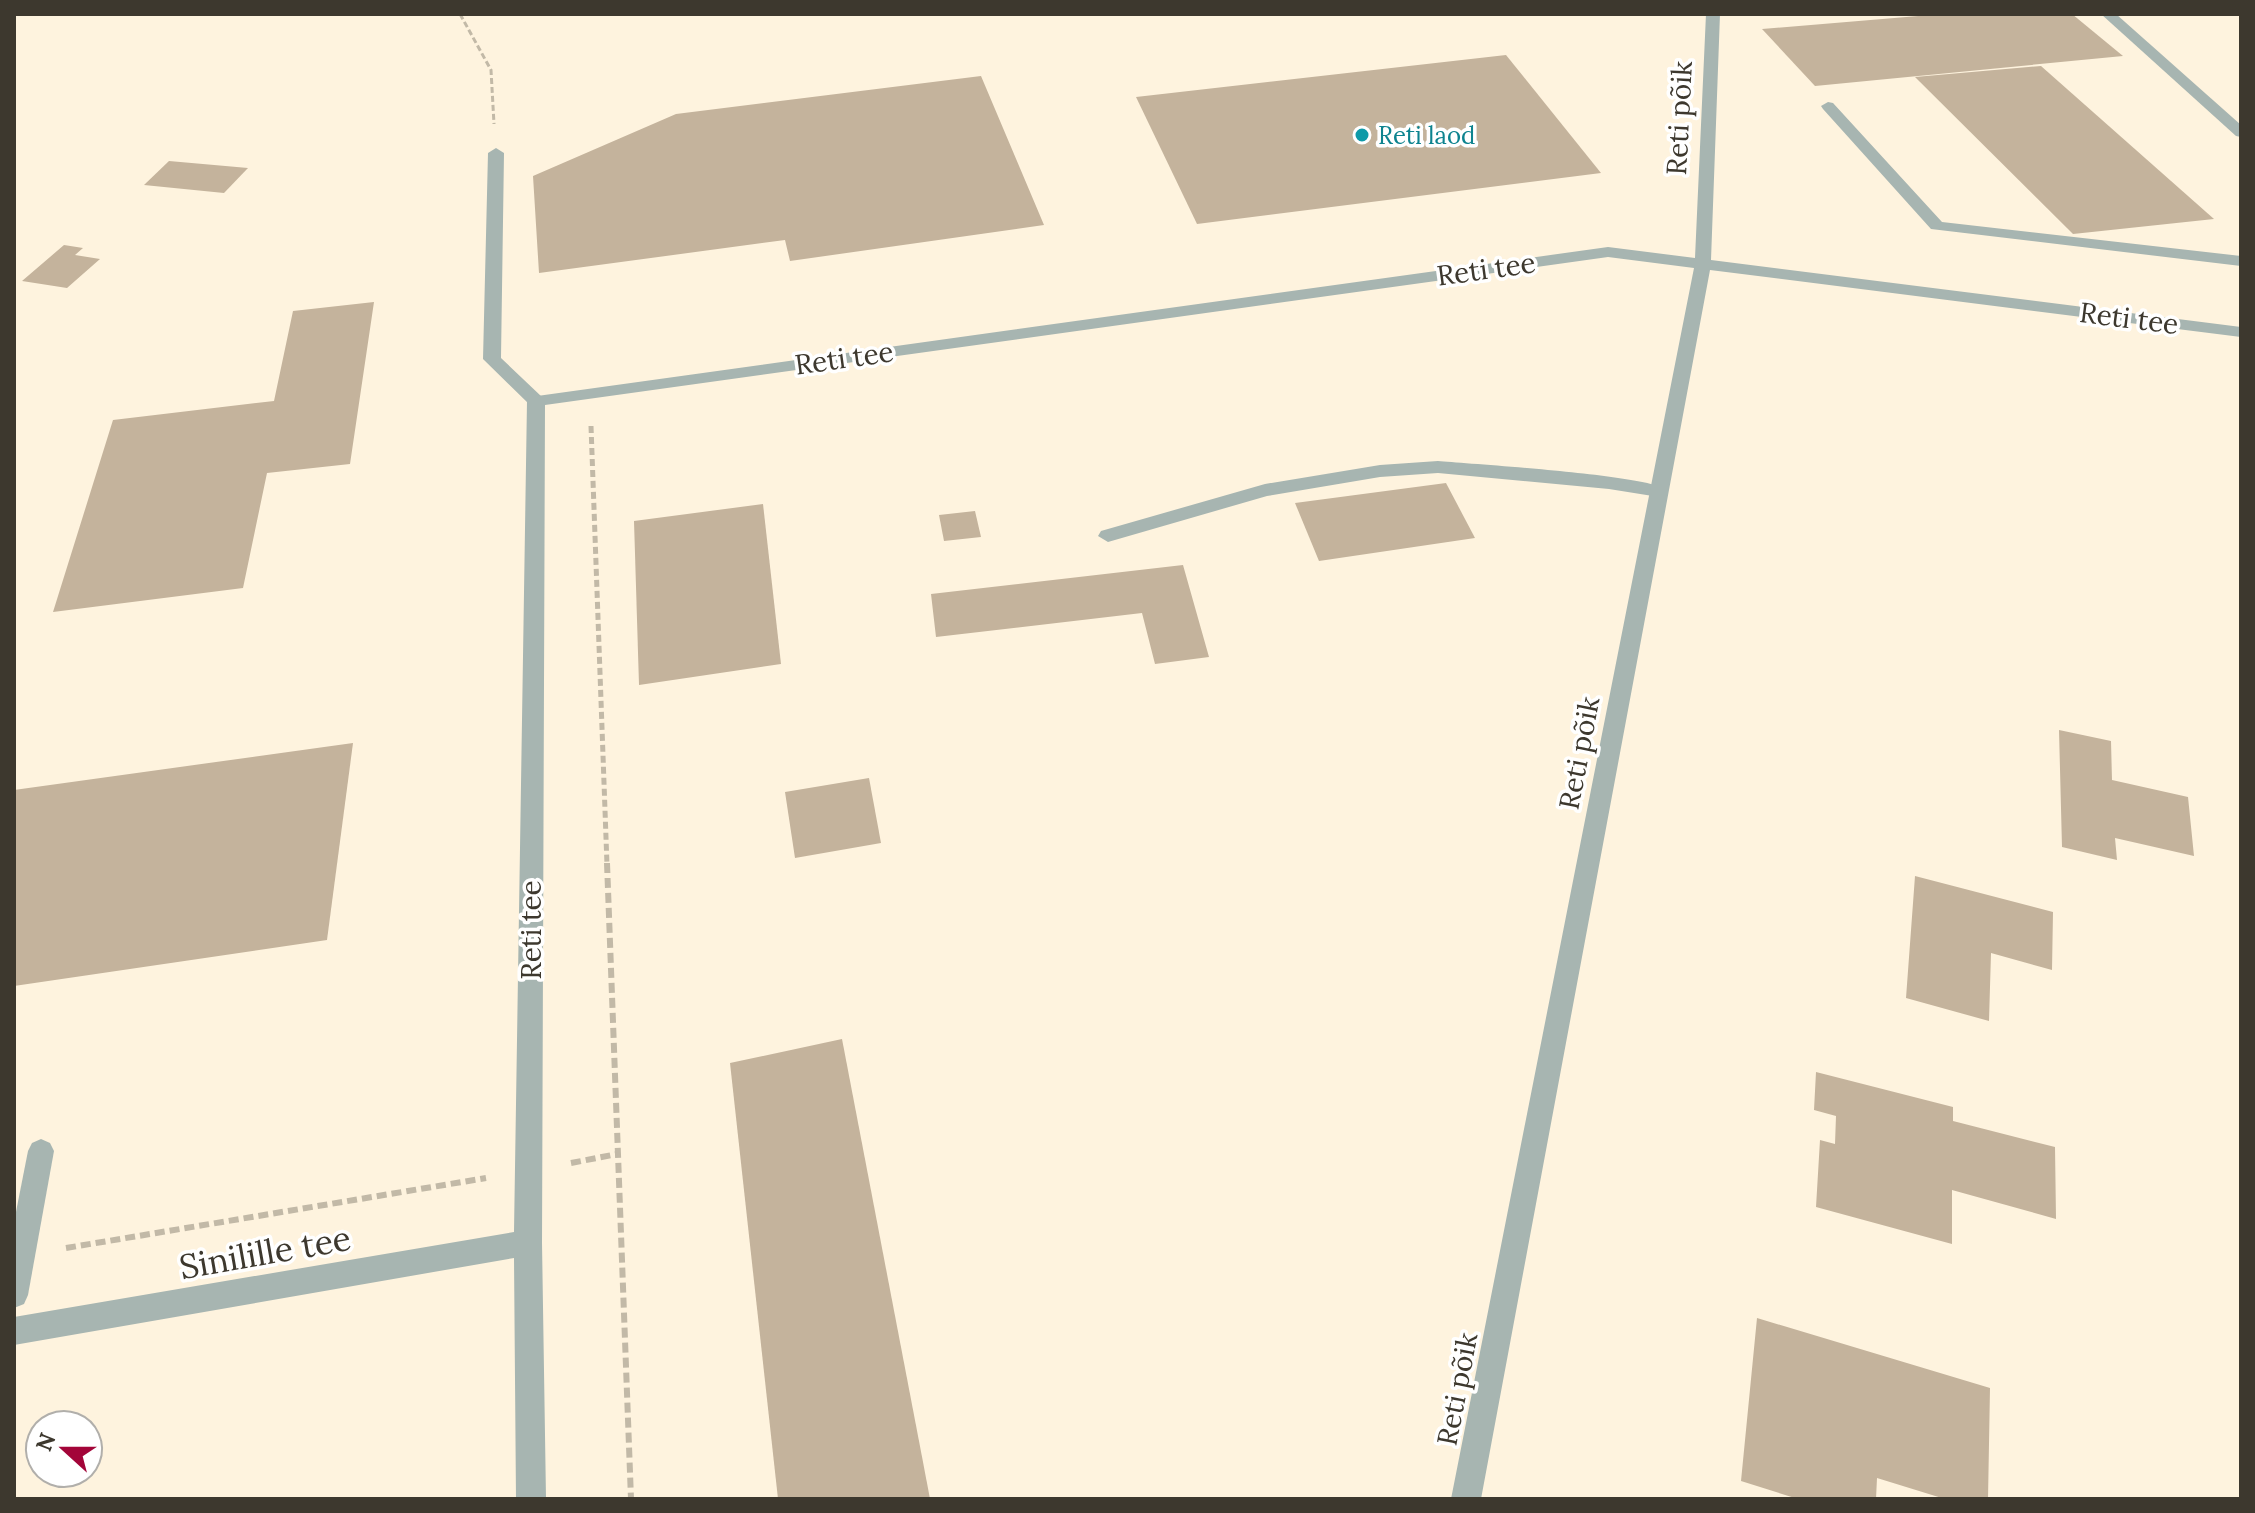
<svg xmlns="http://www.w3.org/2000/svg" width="2255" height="1513" font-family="Lora,serif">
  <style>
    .building { fill: #c4b39c }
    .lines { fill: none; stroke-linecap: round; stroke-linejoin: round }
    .path-far2 { stroke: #c2b9a7; stroke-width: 3; stroke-dasharray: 6 3; stroke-linecap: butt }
    .path-far1 { stroke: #c2b9a7; stroke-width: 5; stroke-dasharray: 7 4; stroke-linecap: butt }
    .path { stroke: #c2b9a7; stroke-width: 6; stroke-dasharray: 10 5; stroke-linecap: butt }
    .service { fill: #a7b5b1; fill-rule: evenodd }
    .minor { fill: #a7b5b1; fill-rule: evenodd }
    .culture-dot { fill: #0f9aa8; stroke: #fff; stroke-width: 3 }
    .labels { text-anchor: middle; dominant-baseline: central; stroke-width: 7; stroke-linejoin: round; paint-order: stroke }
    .far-culture-label { font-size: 24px; fill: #0d838f; stroke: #fff; text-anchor: start }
    .street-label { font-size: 28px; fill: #3d382e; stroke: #fff }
    .near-street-label { font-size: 34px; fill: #3d382e; stroke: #fff }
  </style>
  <rect width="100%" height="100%" fill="#fef3de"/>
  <g class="building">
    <path d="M1942 14H2072L2123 56 1815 86 1762 29Z"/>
    <path d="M1506 55 1601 173 1197 224 1136 97Z"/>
    <path d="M2041 66 2214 219 2073 234 1915 77Z"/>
    <path d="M981 76 1044 225 790 261 785 240 539 273 533 176 676 114Z"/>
    <path d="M169 161 248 168 224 193 144 185Z"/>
    <path d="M64 245 83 248 75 255 100 259 67 288 22 281Z"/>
    <path d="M374 302 350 464 267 473 243 588 53 612 113 420 274 401 293 311Z"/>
    <path d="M1446 483 1475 538 1319 561 1295 503Z"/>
    <path d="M763 504 781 664 639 685 634 521Z"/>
    <path d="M975 511 981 537 944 541 939 515Z"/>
    <path d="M1183 565 1209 657 1155 664 1142 613 936 637 931 594Z"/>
    <path d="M2059 730 2111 741 2112 780 2188 797 2194 856 2115 838 2117 860 2062 847Z"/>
    <path d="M353 743 327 940 14 986V790Z"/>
    <path d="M869 778 881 843 795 858 785 792Z"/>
    <path d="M1915 876 2053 912 2052 970 1991 953 1989 1021 1906 998Z"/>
    <path d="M842 1039 923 1462 930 1499H778L730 1063Z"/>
    <path d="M1816 1072 1953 1107V1121L2055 1147 2056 1219 1952 1190V1244L1816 1207 1820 1140 1835 1144 1836 1116 1814 1110Z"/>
    <path d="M1757 1318 1990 1388 1988 1499H1945L1877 1478 1876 1499H1798L1741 1481Z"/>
  </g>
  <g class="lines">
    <path class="path-far2" d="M460 14 491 70 494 124"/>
    <path class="path-far1" d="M591 426 607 865"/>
    <g class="path">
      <path d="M607 863 631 1499"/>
      <path d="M571 1163 617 1154"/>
      <path d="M66 1248 486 1178"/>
    </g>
    <g class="service">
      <path d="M2101 14H2116L2241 125V137L2236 136Z"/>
      <path d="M1828 102 1833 103 1942 222 2241 256V266L1931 229 1823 109 1821 106Z"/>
      <path d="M496 148 504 153 501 358 542 397 545 401 542 405H530L483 359 488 153Z"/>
      <path d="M1438 461C1471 464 1655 475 1668 491L1659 497 1609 489 1438 473 1380 477 1267 496 1108 542 1098 536 1101 531 1265 484 1380 465Z"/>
      <path d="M41 1139 50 1143 54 1151 28 1295 24 1304 14 1308V1222L28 1151 32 1143Z"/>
    </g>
    <path class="minor" d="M1706 14H1720L1711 260 2241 327V337L1710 270 1481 1499H1451L1694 268 1608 257 545 405 542 1243 546 1499H516L514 1258 14 1345V1317L514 1232 527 401 530 397 1608 247 1695 258Z"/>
  </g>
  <circle class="culture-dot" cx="1362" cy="135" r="8"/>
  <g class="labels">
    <g class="far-culture-label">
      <text x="1378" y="135">Reti laod</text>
    </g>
    <g class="street-label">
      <text transform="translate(1679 118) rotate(-87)">Reti põik</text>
      <text transform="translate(1486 269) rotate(-8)">Reti tee</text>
      <text transform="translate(2129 318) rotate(7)">Reti tee</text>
      <text transform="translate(844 358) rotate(-8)">Reti tee</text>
      <text transform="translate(1579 753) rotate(-79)">Reti põik</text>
      <text transform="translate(531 930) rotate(-90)">Reti tee</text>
      <text transform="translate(1457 1389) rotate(-79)">Reti põik</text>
    </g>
    <g class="near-street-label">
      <text transform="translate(265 1252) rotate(-10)">Sinilille tee</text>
    </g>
  </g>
  <rect width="2255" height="1513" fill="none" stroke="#3d382e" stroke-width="32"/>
  <g transform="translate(64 1449) rotate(291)"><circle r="38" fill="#ffffff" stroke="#b1afab" stroke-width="2"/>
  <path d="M0-6L14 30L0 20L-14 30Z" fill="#a30539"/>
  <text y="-12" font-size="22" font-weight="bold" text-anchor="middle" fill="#3d382e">N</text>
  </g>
</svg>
